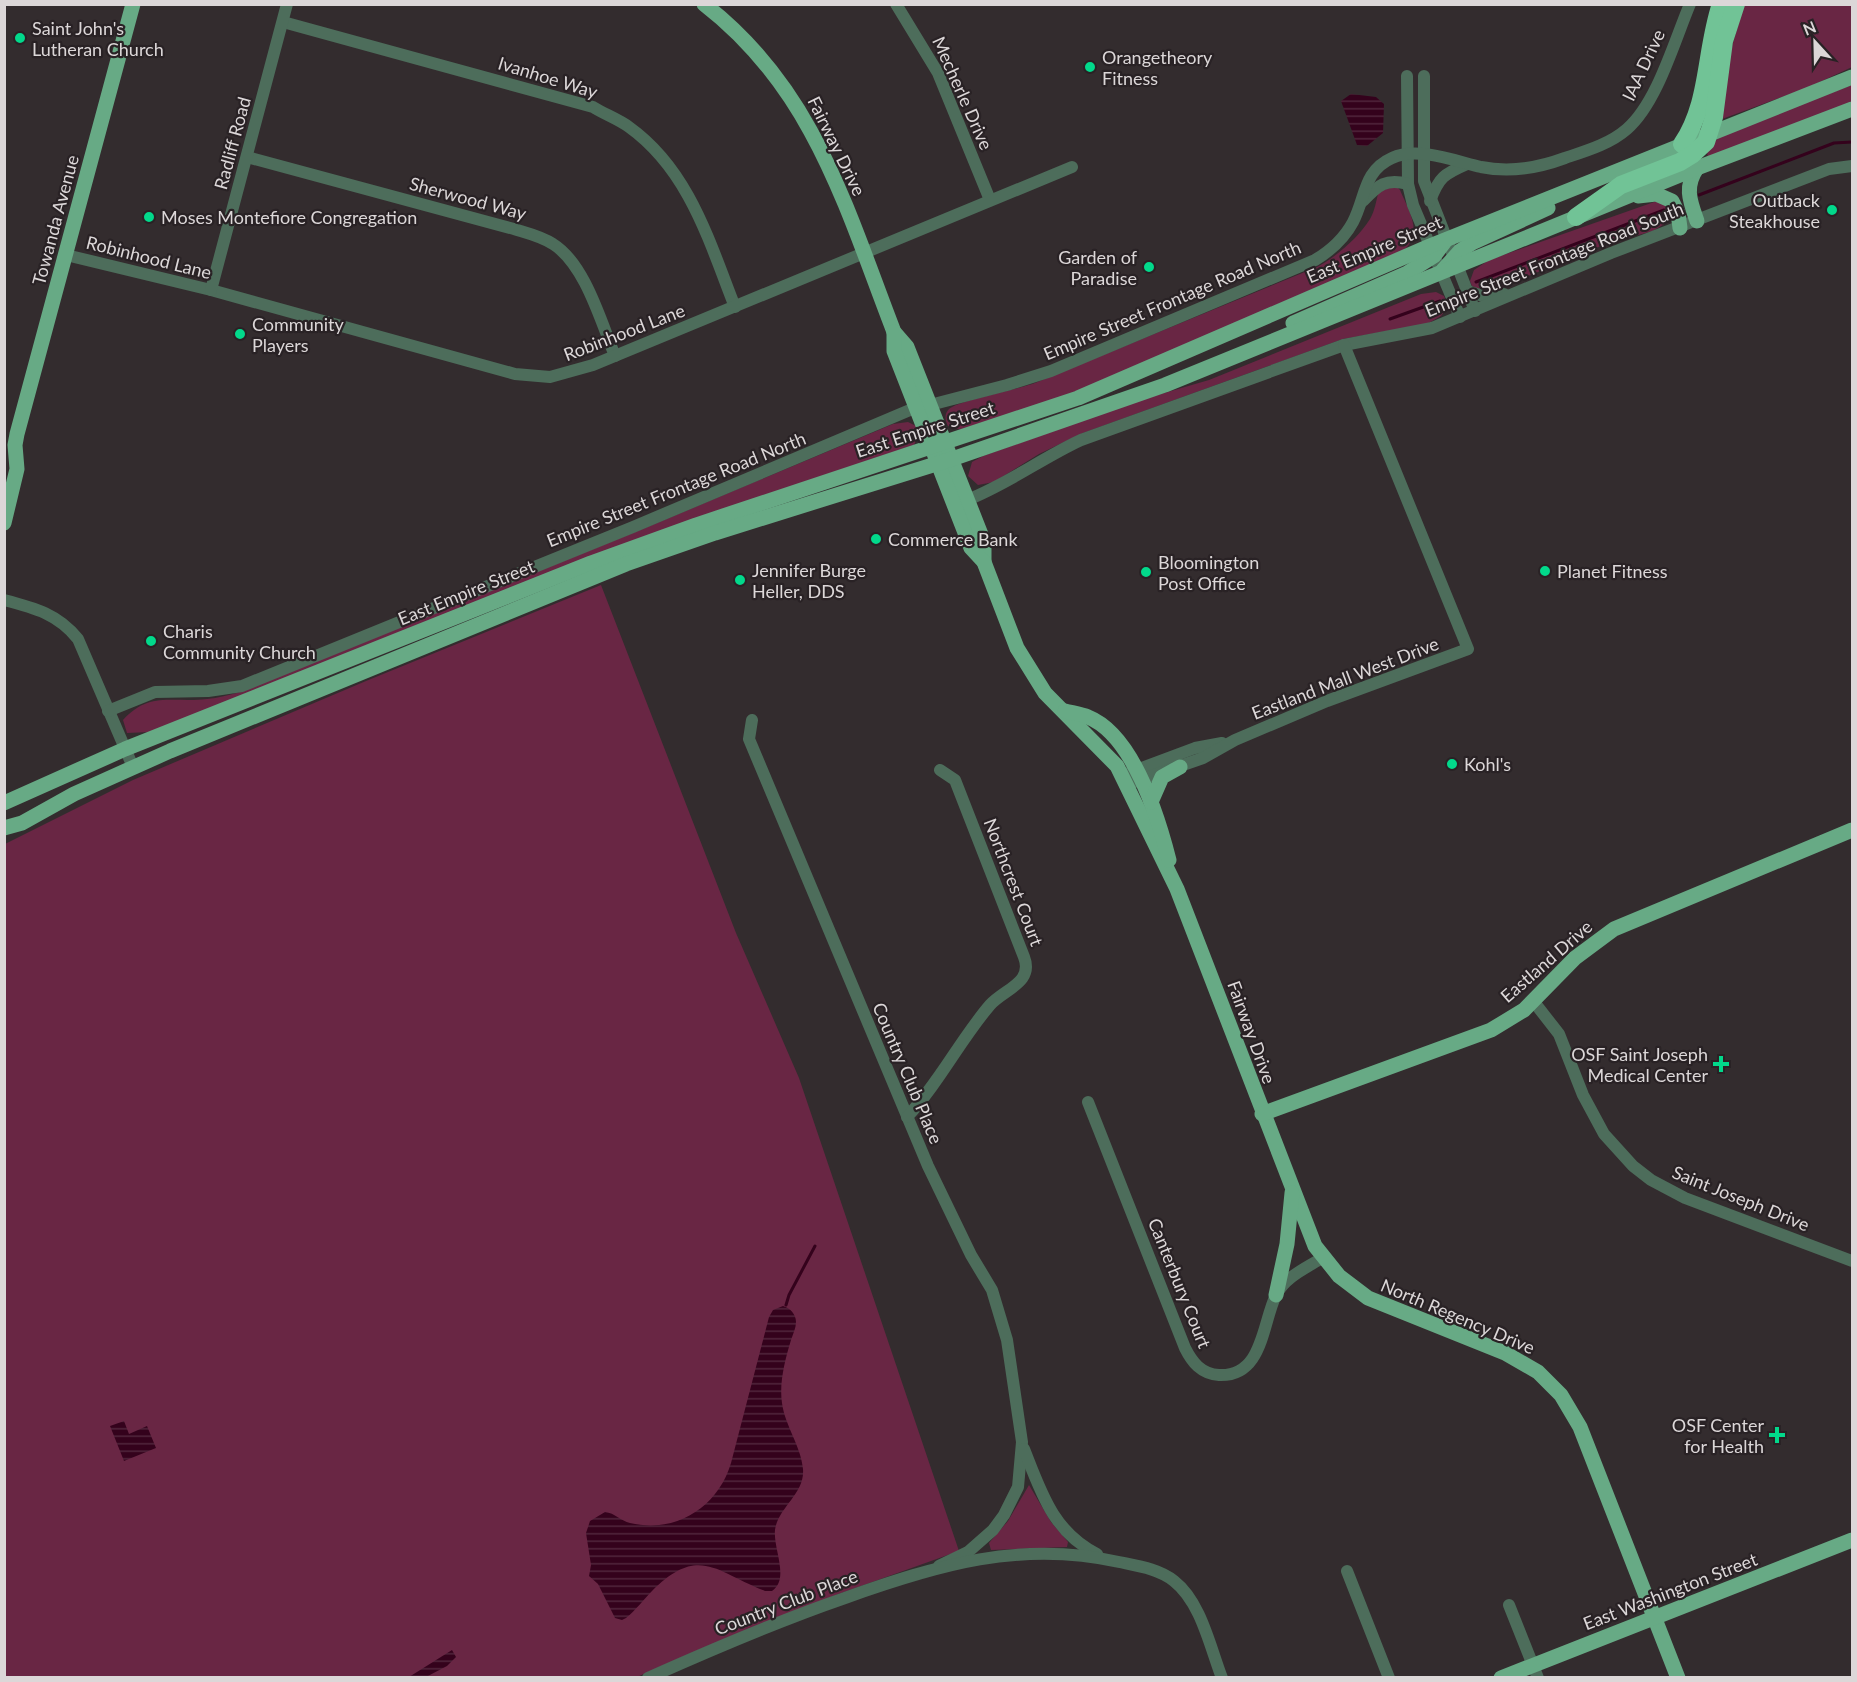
<svg xmlns="http://www.w3.org/2000/svg" width="1857" height="1682" font-family="Lato,sans-serif">
  <style>
    .grass { fill: #692644 }
    .water { fill: url(#water-rules) }
    .lines { fill: none; stroke-linecap: round; stroke-linejoin: round }
    .stream { stroke: #34021c; stroke-width: 3 }
    .minor { stroke: #4d6d5b; stroke-width: 12 }
    .major { stroke: #67aa85; stroke-width: 15 }
    .highway { stroke: #71c396; stroke-width: 18 }
    .poi-dot { fill: #02d98b; stroke: #292225; stroke-width: 2 }
    .labels { text-anchor: middle; dominant-baseline: central; stroke-width: 4.5; stroke-linejoin: round; paint-order: stroke }
    .poi-label { font-size: 18px; fill: #dcd7d8; stroke: #292225; text-anchor: start }
    .street-label { font-size: 18px; fill: #dcd7d8; stroke: #292225 }
  </style>
  <defs>
    <pattern id="water-rules" width="6" height="5" patternUnits="userSpaceOnUse" patternTransform="scale(1.5)"><rect width="6" height="5" fill="#34021c"/><path d="M0 2.5h6" fill="none" stroke="#51263c"/></pattern>
  </defs>
  <rect width="100%" height="100%" fill="#332c2e"/>
  <g class="grass">
    <path d="M1744 5H1852V67L1807 88 1722 119 1730 53Z"/>
    <path d="M1852 85V103L1708 158 1707 152 1720 135Z"/>
    <path d="M1396 186 1400 190C1408 209 1424 233 1404 250L1070 394 962 430 948 426C945 420 944 414 949 409 957 401 1019 389 1035 383L1317 267C1336 257 1358 238 1370 219 1375 211 1376 200 1379 191Z"/>
    <path d="M1657 201 1666 202 1671 215 1666 223 1653 231 1606 244 1494 290 1486 292 1472 286 1470 281 1474 270 1489 260Z"/>
    <path d="M1436 292 1444 296 1448 307 1441 316 1427 324 1343 339 1083 433 1039 454 994 482 978 485 968 476 972 462 983 456 1147 398 1209 380 1421 294Z"/>
    <path d="M908 422 916 426 919 434 914 445 150 732 127 733 123 720C149 691 173 703 207 699 218 698 229 695 240 692L645 528 893 424Z"/>
    <path d="M601 585 736 933 799 1078 959 1551 836 1595 703 1648 637 1677H5V844L133 780 366 681Z"/>
    <path d="M1029 1485 1051 1522 1068 1542 1067 1547 991 1550 989 1543 1008 1521Z"/>
  </g>
  <g class="water">
    <path d="M1351 94 1376 97 1384 104 1383 133 1367 146 1357 145 1341 101Z"/>
    <path d="M783 1306C790 1308 796 1314 796 1322 796 1328 793 1334 791 1340 785 1360 779 1383 782 1403 785 1426 801 1446 803 1469 805 1494 778 1507 775 1530 773 1549 790 1579 772 1591H765C716 1572 699 1544 652 1591 643 1600 636 1610 626 1618L622 1620 615 1618 598 1584 589 1576 591 1565 586 1533 590 1521 605 1512C615 1513 621 1521 630 1523 676 1534 718 1507 731 1463L769 1317 773 1310Z"/>
    <path d="M124 1421 129 1434 147 1426 156 1448 124 1461 110 1426Z"/>
    <path d="M452 1650 456 1657 447 1666 426 1677H409Z"/>
  </g>
  <g class="lines">
    <g class="stream">
      <path d="M1699 195 1834 143 1852 142"/>
      <path d="M1476 282 1664 210"/>
      <path d="M1390 319 1440 301"/>
      <path d="M786 1305 789 1295 815 1246"/>
    </g>
    <g class="minor">
      <path d="M896 4 938 73 990 200"/>
      <path d="M283 22 593 107C604 114 618 119 629 127 689 170 709 241 735 307"/>
      <path d="M1407 76 1408 184 1413 205 1460 317"/>
      <path d="M1424 76V181L1475 311"/>
      <path d="M247 157 514 229C527 233 541 236 553 244 585 264 601 322 615 356"/>
      <path d="M1363 201C1378 185 1386 178 1408 184"/>
      <path d="M1430 201C1439 177 1444 174 1467 164"/>
      <path d="M66 255 211 290 515 374 550 377 593 365 1072 167"/>
      <path d="M211 290 287 4"/>
      <path d="M1467 291 1480 295 1504 294"/>
      <path d="M930 405 1007 385 1051 371 1315 260C1330 251 1345 237 1353 222 1366 197 1363 171 1392 158 1417 146 1455 161 1481 167 1510 173 1538 168 1565 158 1586 151 1610 144 1627 129 1657 103 1674 42 1690 4"/>
      <path d="M967 500C1008 484 1042 458 1081 440L1344 345 1432 328 1611 253 1829 169 1852 166"/>
      <path d="M4 600C35 608 58 614 78 639L133 767"/>
      <path d="M108 711 155 692 208 691 242 686 633 527 917 407"/>
      <path d="M752 720 749 739 928 1166 971 1255 992 1290 1007 1340 1022 1442 1018 1487 1004 1515 993 1530 968 1552 939 1566"/>
      <path d="M1123 775 1195 748 1222 743"/>
      <path d="M1134 782 1203 758 1235 740 1327 701 1468 649 1344 345"/>
      <path d="M1534 1002 1559 1034 1583 1095 1604 1134 1633 1166 1651 1180 1685 1198 1852 1261"/>
      <path d="M1088 1102 1185 1348C1192 1362 1201 1374 1219 1375 1263 1377 1262 1324 1276 1295 1285 1277 1306 1268 1322 1258"/>
      <path d="M907 1117C939 1083 960 1040 990 1005 1004 989 1034 983 1024 957L955 780 940 770"/>
      <path d="M1024 1449C1041 1492 1053 1532 1097 1554"/>
      <path d="M1347 1571 1389 1678"/>
      <path d="M1509 1605 1538 1678"/>
      <path d="M648 1678C713 1649 778 1621 845 1598 937 1565 1021 1540 1119 1562 1138 1566 1159 1569 1174 1581 1201 1602 1210 1647 1222 1678"/>
    </g>
    <g class="major">
      <path d="M704 4C814 89 846 208 894 332L907 347 984 542V562"/>
      <path d="M1638 196 1656 194 1672 201 1678 213 1680 228"/>
      <path d="M1697 221C1690 201 1684 187 1697 168"/>
      <path d="M1443 270 1460 251 1472 243 1548 208"/>
      <path d="M1293 323 1407 273 1434 256 1446 240"/>
      <path d="M894 332V351L971 548 984 562 1017 648 1045 693 1117 766 1177 889 1315 1246 1339 1276 1368 1298 1505 1353 1538 1372 1561 1395 1580 1427 1678 1678"/>
      <path d="M4 523 17 469 15 445 17 434 133 4"/>
      <path d="M1065 711C1073 713 1081 714 1088 717 1133 735 1158 817 1169 860"/>
      <path d="M1151 802 1162 777 1180 767"/>
      <path d="M4 803 125 749 591 563 696 525 1078 398 1430 246 1852 77"/>
      <path d="M4 828 22 823 74 794 170 751 626 564 715 533 952 459 1165 385 1697 168 1852 109"/>
      <path d="M1262 1114 1491 1030 1524 1010 1575 958 1614 929 1852 830"/>
      <path d="M1276 1295 1287 1244 1292 1193"/>
      <path d="M1501 1678 1852 1540"/>
    </g>
    <g class="highway">
      <path d="M1682 144C1710 103 1705 51 1721 4"/>
      <path d="M1576 217 1621 185 1680 162 1693 154 1706 142 1714 117 1724 41 1736 4"/>
    </g>
  </g>
  <g class="poi-dot">
    <circle cx="20" cy="38" r="6"/>
    <circle cx="1090" cy="67" r="6"/>
    <circle cx="1832" cy="210" r="6"/>
    <circle cx="149" cy="217" r="6"/>
    <circle cx="1149" cy="267" r="6"/>
    <circle cx="240" cy="334" r="6"/>
    <circle cx="876" cy="539" r="6"/>
    <circle cx="1545" cy="571" r="6"/>
    <circle cx="1146" cy="572" r="6"/>
    <circle cx="740" cy="580" r="6"/>
    <circle cx="151" cy="641" r="6"/>
    <circle cx="1452" cy="764" r="6"/>
    <path d="M1718 1055h6v6h6v6h-6v6h-6v-6h-6v-6h6z"/>
    <path d="M1774 1426h6v6h6v6h-6v6h-6v-6h-6v-6h6z"/>
  </g>
  <g class="labels">
    <g class="poi-label">
      <text x="32" y="28">Saint John's<tspan x="32" dy="21">Lutheran Church</tspan></text>
      <text x="1102" y="57">Orangetheory<tspan x="1102" dy="21">Fitness</tspan></text>
      <text x="1820" y="200" text-anchor="end">Outback<tspan x="1820" dy="21">Steakhouse</tspan></text>
      <text x="161" y="217">Moses Montefiore Congregation</text>
      <text x="1137" y="257" text-anchor="end">Garden of<tspan x="1137" dy="21">Paradise</tspan></text>
      <text x="252" y="324">Community<tspan x="252" dy="21">Players</tspan></text>
      <text x="888" y="539">Commerce Bank</text>
      <text x="1158" y="562">Bloomington<tspan x="1158" dy="21">Post Office</tspan></text>
      <text x="752" y="570">Jennifer Burge<tspan x="752" dy="21">Heller, DDS</tspan></text>
      <text x="1557" y="571">Planet Fitness</text>
      <text x="163" y="631">Charis<tspan x="163" dy="21">Community Church</tspan></text>
      <text x="1464" y="764">Kohl's</text>
      <text x="1708" y="1054" text-anchor="end">OSF Saint Joseph<tspan x="1708" dy="21">Medical Center</tspan></text>
      <text x="1764" y="1425" text-anchor="end">OSF Center<tspan x="1764" dy="21">for Health</tspan></text>
    </g>
    <g class="street-label">
      <text transform="translate(1643 65) rotate(-65)">IAA Drive</text>
      <text transform="translate(548 77) rotate(17)">Ivanhoe Way</text>
      <text transform="translate(963 93) rotate(66)">Mecherle Drive</text>
      <text transform="translate(232 143) rotate(-75)">Radliff Road</text>
      <text transform="translate(837 146) rotate(64)">Fairway Drive</text>
      <text transform="translate(468 198) rotate(15)">Sherwood Way</text>
      <text transform="translate(55 220) rotate(-75)">Towanda Avenue</text>
      <text transform="translate(1374 249) rotate(-23)">East Empire Street</text>
      <text transform="translate(149 257) rotate(14)">Robinhood Lane</text>
      <text transform="translate(1554 259) rotate(-22)">Empire Street Frontage Road South</text>
      <text transform="translate(1172 300) rotate(-23)">Empire Street Frontage Road North</text>
      <text transform="translate(624 332) rotate(-21)">Robinhood Lane</text>
      <text transform="translate(925 429) rotate(-18)">East Empire Street</text>
      <text transform="translate(676 489) rotate(-22)">Empire Street Frontage Road North</text>
      <text transform="translate(466 592) rotate(-22)">East Empire Street</text>
      <text transform="translate(1345 678) rotate(-21)">Eastland Mall West Drive</text>
      <text transform="translate(1014 882) rotate(69)">Northcrest Court</text>
      <text transform="translate(1546 961) rotate(-41)">Eastland Drive</text>
      <text transform="translate(1252 1032) rotate(70)">Fairway Drive</text>
      <text transform="translate(908 1073) rotate(67)">Country Club Place</text>
      <text transform="translate(1741 1198) rotate(22)">Saint Joseph Drive</text>
      <text transform="translate(1180 1283) rotate(68)">Canterbury Court</text>
      <text transform="translate(1458 1316) rotate(23)">North Regency Drive</text>
      <text transform="translate(1670 1591) rotate(-21)">East Washington Street</text>
      <text transform="translate(786 1602) rotate(-21)">Country Club Place</text>
    </g>
  </g>
  <rect width="1857" height="1682" fill="none" stroke="#dcd7d8" stroke-width="12"/>
  <g transform="translate(1815 42) rotate(338)" stroke="#292225" stroke-width="4.5" paint-order="stroke">
  <path d="M0-4.5L10 22L0 15L-10 22Z" fill="#dcd7d8"/>
  <text y="-9" font-size="16" font-weight="bold" text-anchor="middle" fill="#dcd7d8">N</text>
  </g>
</svg>
